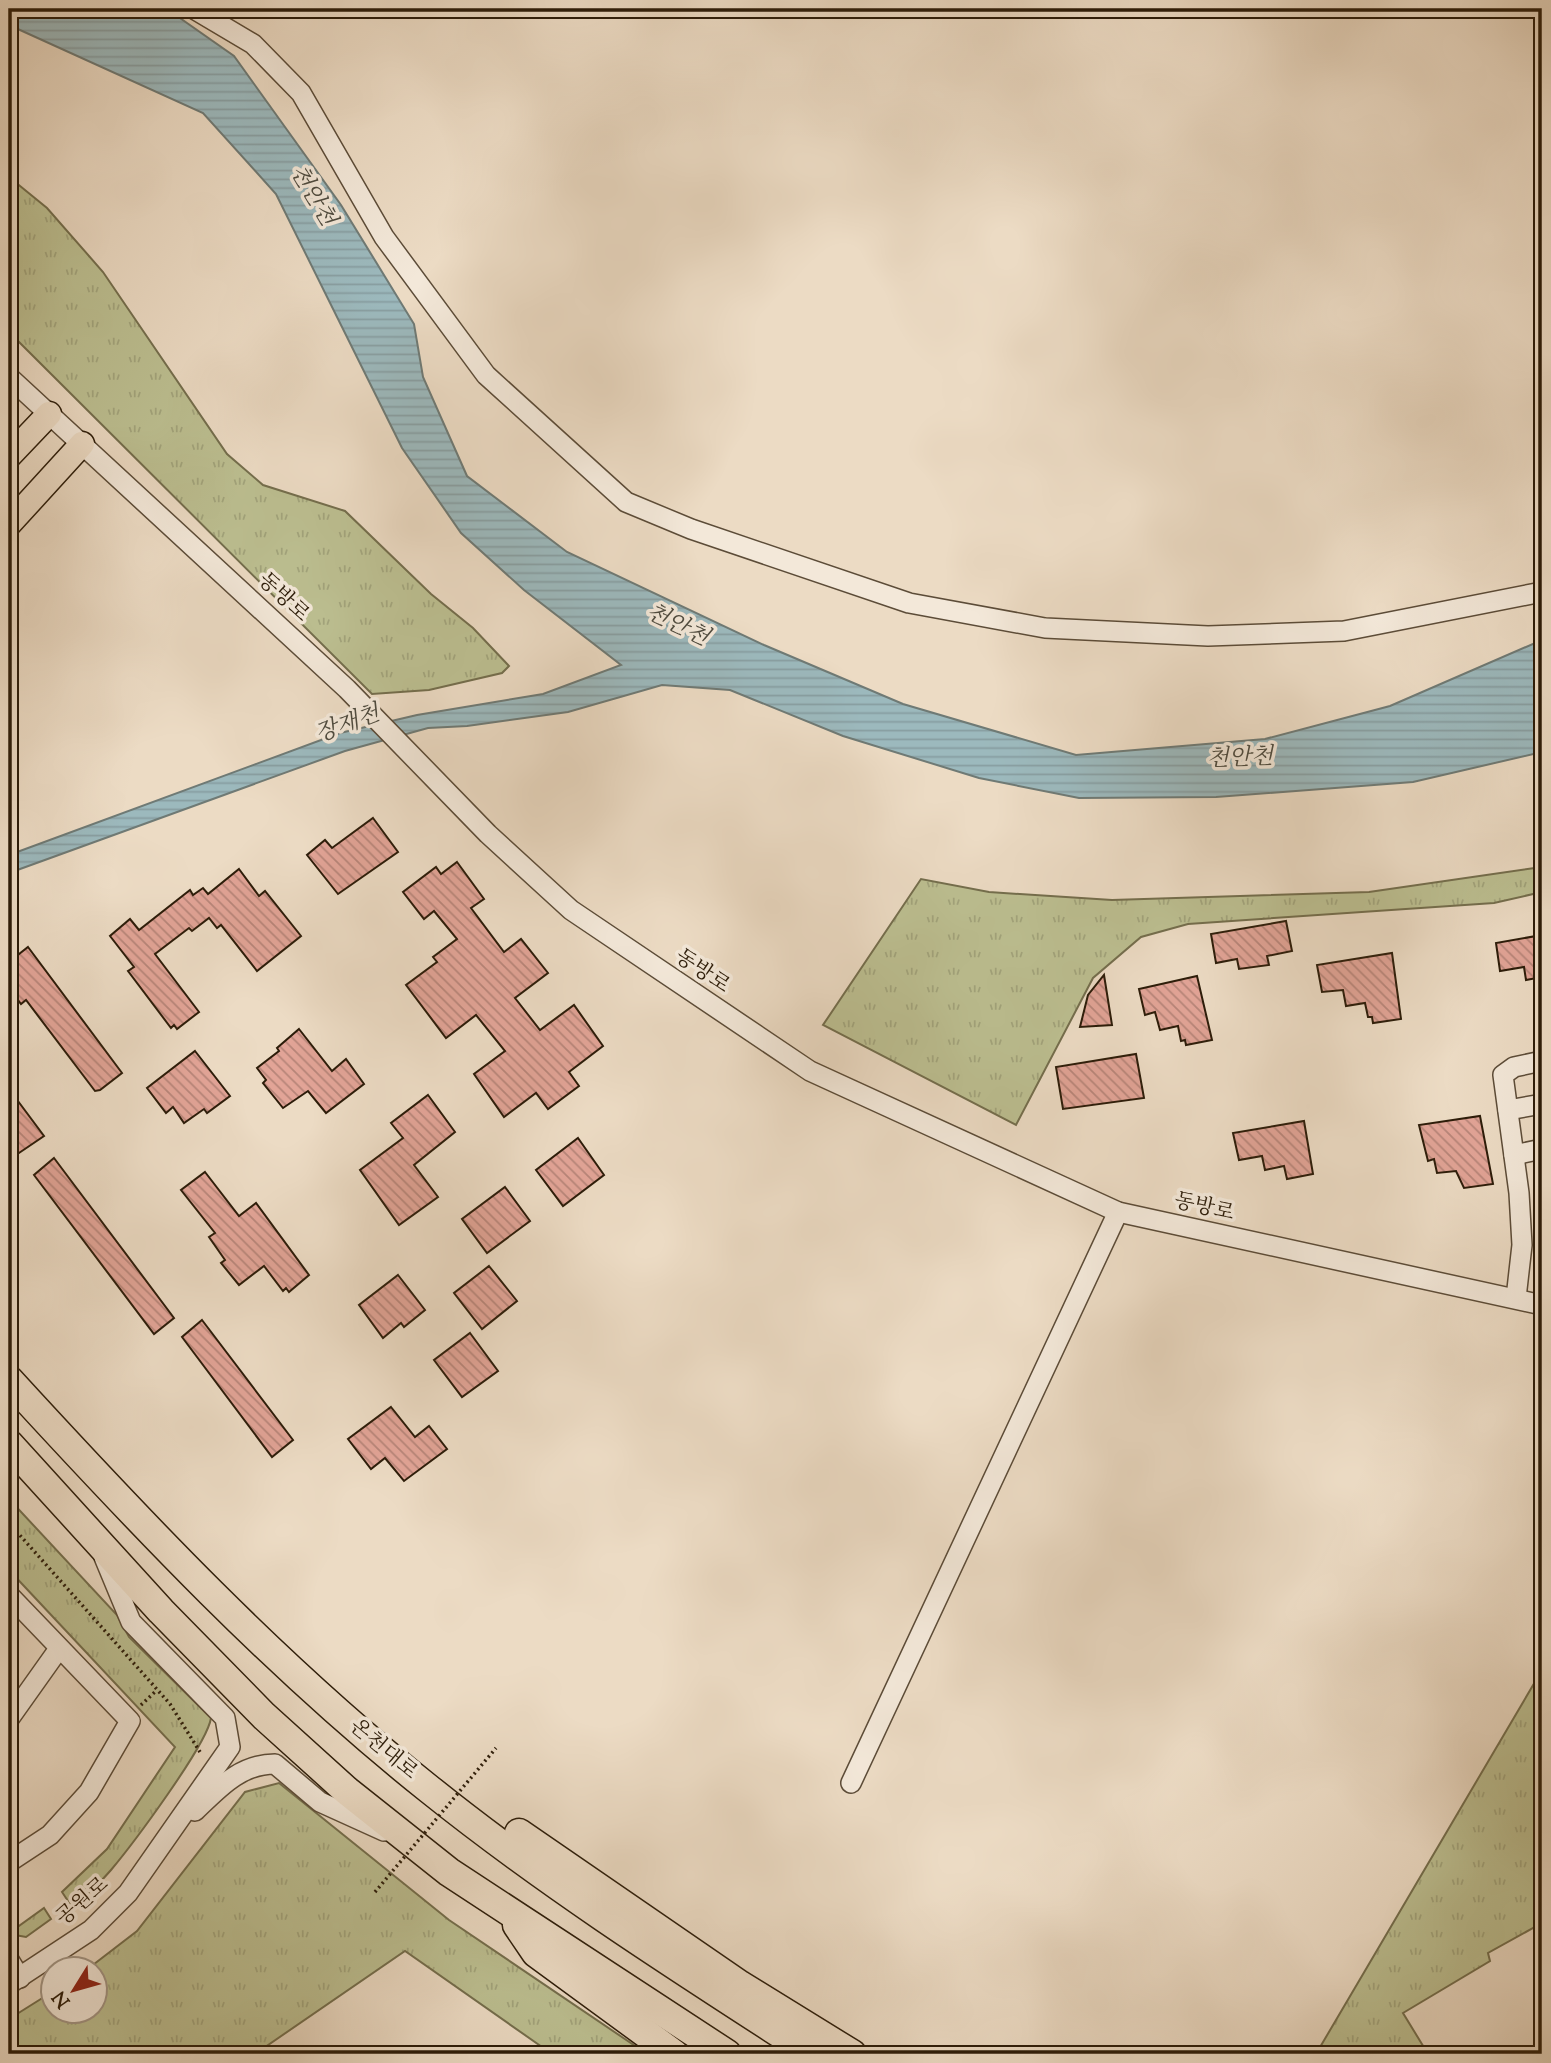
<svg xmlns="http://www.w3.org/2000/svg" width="1551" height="2063" font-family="'Sorts Mill Goudy','Noto Serif KR',serif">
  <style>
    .grass { fill: url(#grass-tufts); stroke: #746e4d; stroke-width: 2 }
    .water { fill: url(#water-rules); stroke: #6f7a75; stroke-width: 2 }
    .building { fill: url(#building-back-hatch); stroke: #2c1c09; stroke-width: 2 }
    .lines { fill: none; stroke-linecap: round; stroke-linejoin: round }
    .minor-casing { stroke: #5c4c38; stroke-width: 22 }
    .major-casing { stroke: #2c1c09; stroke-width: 27 }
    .highway-casing { stroke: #2c1c09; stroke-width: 31 }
    .path { stroke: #2c1c09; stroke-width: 3.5; stroke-dasharray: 2 3.5; stroke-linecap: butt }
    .minor { stroke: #f3e8d9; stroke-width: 19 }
    .major { stroke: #ecdbc4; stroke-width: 24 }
    .highway { stroke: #ecdbc4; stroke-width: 28 }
    .path-bridge { stroke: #2c1c09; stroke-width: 3.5; stroke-dasharray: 2 3.5; stroke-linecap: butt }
    .labels { text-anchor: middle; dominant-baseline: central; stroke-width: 7; stroke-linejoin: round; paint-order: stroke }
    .street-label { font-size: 21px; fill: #2c1c09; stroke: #f3e8d9 }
    .water-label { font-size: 23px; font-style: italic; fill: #4e4b3f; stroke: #f3e8d9 }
  </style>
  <defs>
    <pattern id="grass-tufts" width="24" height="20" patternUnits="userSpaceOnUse" patternTransform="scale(1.75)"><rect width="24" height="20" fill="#bcbf91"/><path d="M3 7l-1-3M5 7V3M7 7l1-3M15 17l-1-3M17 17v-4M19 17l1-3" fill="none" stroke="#a2a47c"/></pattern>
    <pattern id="water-rules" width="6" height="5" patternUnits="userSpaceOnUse" patternTransform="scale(1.75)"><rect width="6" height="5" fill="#9cb9bd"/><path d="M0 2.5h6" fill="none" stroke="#879ea1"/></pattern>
    <pattern id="building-back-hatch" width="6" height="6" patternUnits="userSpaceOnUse" patternTransform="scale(1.75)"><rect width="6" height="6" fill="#e2a497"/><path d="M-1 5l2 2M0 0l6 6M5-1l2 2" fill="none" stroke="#b78579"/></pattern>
  </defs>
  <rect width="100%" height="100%" fill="#ecdbc4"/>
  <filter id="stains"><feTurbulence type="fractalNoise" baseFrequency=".00286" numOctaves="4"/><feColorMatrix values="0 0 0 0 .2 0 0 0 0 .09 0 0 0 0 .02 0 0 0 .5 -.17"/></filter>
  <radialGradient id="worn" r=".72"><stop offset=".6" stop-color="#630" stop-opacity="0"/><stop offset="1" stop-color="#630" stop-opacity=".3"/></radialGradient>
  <g class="grass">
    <path d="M9 177 47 208 103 272 227 454 263 485 345 511 431 594 473 628 509 666 502 673 429 690 372 694 9 332Z"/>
    <path d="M1542 867V892L1494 903 1188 924 1141 937 1093 978 1016 1125 823 1025 921 879 989 892 1112 900 1369 892Z"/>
    <path d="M9 1499 117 1615 129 1637 211 1718C207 1745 132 1845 111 1870 99 1884 86 1896 72 1907L62 1892 107 1849 175 1747 9 1570Z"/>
    <path d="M1542 1670V1923L1488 1953 1490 1961 1403 2013 1428 2054H1316Z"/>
    <path d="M279 1783 449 1920 647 2054H552L405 1951 255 2054H9V2019L52 1992V2010H94V1968H89L137 1931 245 1792Z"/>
    <path d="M44 1908 51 1919 26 1937 15 1935 12 1931Z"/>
  </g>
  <path class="water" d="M9 9H167L234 56 341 205 414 324 423 377 467 476 567 552 764 645 903 704 1076 755 1265 739 1390 706 1542 640V752L1413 782 1216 797 1079 798 979 778 843 736 730 690 662 685 568 712 467 726 428 728 345 751 9 873V855L340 733 417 715 543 694 621 665 524 590 461 533 402 448 276 194 203 113 9 25Z"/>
  <g class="building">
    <path d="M373 818 398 852 338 894 307 855 325 840 332 848Z"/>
    <path d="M457 862 484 899 471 908 504 952 521 939 548 973 515 998 540 1030 574 1005 603 1046 569 1072 579 1086 548 1109 536 1093 504 1117 474 1074 505 1051 476 1015 446 1038 406 985 437 962 433 957 457 939 434 911 424 919 403 892 436 867 441 874Z"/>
    <path d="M239 869 259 896 265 891 301 936 257 971 221 925 217 928 209 918 192 931 189 928 155 954 199 1012 177 1029 174 1025 171 1028 128 971 134 967 110 936 130 919 139 930 190 890 193 895 203 888 208 894Z"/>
    <path d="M1286 921 1292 951 1267 956 1269 965 1239 969 1237 959 1216 963 1211 934Z"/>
    <path d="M1542 935V977L1526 980 1524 967 1500 971 1496 943Z"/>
    <path d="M28 947 122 1073 100 1090 95 1091 26 1000 21 1004 9 988V962Z"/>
    <path d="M1392 953 1401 1019 1373 1023 1372 1017H1368L1365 1003 1346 1006 1343 990 1322 992 1317 965Z"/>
    <path d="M1104 975 1112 1025 1080 1027 1088 995Z"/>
    <path d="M1197 976 1212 1040 1186 1045 1185 1040 1181 1041 1178 1026 1160 1030 1155 1012 1145 1015 1139 989Z"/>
    <path d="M299 1029 332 1071 346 1059 364 1084 326 1113 308 1091 283 1108 263 1083 266 1080 257 1068 279 1051 277 1048Z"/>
    <path d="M195 1051 230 1096 207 1113 204 1109 184 1123 173 1107 166 1113 147 1088Z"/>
    <path d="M1136 1054 1144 1098 1063 1109 1056 1067Z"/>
    <path d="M9 1089 44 1136 19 1153 9 1140Z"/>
    <path d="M428 1095 455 1132 414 1165 438 1197 399 1225 360 1170 403 1138 391 1123Z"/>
    <path d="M1480 1116 1493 1184 1464 1188 1456 1171 1437 1173 1434 1159 1428 1161 1419 1125Z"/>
    <path d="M1304 1121 1313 1174 1287 1179 1284 1166 1265 1170 1262 1156 1239 1160 1233 1133Z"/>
    <path d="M578 1138 604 1175 563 1206 536 1170Z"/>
    <path d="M54 1158 174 1318 154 1334 34 1175Z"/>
    <path d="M205 1172 239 1216 256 1203 309 1275 289 1292 286 1288 283 1291 264 1266 239 1285 221 1263 225 1260 209 1237 215 1233 181 1190Z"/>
    <path d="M505 1187 530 1221 487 1253 462 1219Z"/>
    <path d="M489 1266 517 1301 482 1329 454 1293Z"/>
    <path d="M398 1275 425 1310 404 1327 401 1323 383 1338 359 1305Z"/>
    <path d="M202 1320 293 1440 272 1457 182 1337Z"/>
    <path d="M470 1333 498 1371 462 1397 434 1360Z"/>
    <path d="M391 1407 415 1437 429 1426 447 1449 404 1481 385 1458 371 1469 348 1439Z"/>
  </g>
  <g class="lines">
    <g class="minor-casing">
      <g id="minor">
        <path d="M194 9 253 44 301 93 384 237 486 375 626 502 691 529 909 603 1045 628 1208 636 1344 631 1542 592"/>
        <path d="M9 377 347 689 488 834 571 910 810 1071 1118 1212 1542 1305"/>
        <path d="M1508 1110 1542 1104"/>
        <path d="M1514 1155 1542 1149"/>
        <path d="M1516 1298 1522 1245 1519 1193 1503 1075 1514 1067 1542 1061"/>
        <path d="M9 1595 130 1721 89 1792 50 1835 9 1862"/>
        <path d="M9 1719 58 1650"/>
        <path d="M851 1783 1118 1212"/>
        <path d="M195 1811C219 1788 240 1764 275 1764L320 1802 384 1831"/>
        <path d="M9 1960 20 1978"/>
        <path d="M9 1984 91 1930 128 1893 230 1747 225 1718 131 1622 104 1557"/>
      </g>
    </g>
    <g class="major-casing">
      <g id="major">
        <path d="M9 456 49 414"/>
        <path d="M9 524 82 444"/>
      </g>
    </g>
    <g class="highway-casing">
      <g id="highway">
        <path d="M9 1380C141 1524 276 1667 429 1789 551 1887 682 1970 812 2054"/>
        <path d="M9 1444 161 1611 264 1716 347 1791 449 1872 727 2054"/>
        <path d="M519 1833 740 1985 852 2054"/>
        <path d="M517 1925 536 1953 674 2054"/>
      </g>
    </g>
    <g class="path">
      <path d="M9 1523 170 1704 200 1752"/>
      <path d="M141 1705 157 1690"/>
    </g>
    <use href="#minor" class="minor"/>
    <use href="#major" class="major"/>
    <use href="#highway" class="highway"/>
    <path class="path-bridge" d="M375 1892 496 1748"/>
  </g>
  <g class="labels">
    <g class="street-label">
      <text transform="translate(283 598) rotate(43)">동방로</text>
      <text transform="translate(702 972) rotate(34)">동방로</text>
      <text transform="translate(1204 1208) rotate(13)">동방로</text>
      <text transform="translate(383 1750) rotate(40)">온천대로</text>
      <text transform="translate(83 1902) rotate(-41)">공원로</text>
    </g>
    <g class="water-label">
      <text transform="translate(312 196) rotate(59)">천안천</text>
      <text transform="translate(677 626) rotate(26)">천안천</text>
      <text transform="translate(348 725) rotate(-20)">장재천</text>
      <text transform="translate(1240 759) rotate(-2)">천안천</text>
    </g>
  </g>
  <rect width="1551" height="2063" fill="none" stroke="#ecdbc4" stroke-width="35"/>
  <rect x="10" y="10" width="1530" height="2042" fill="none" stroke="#2c1c09" stroke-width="3.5"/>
  <rect x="18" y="18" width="1516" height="2028" fill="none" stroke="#2c1c09" stroke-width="2"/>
  <g transform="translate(74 1990) rotate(233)"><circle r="33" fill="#f3e8d9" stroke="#a39686" stroke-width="2"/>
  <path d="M0-5L12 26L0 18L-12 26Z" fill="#8f2418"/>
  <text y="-10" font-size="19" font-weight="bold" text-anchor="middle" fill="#2c1c09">N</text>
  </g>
  <rect width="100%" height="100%" filter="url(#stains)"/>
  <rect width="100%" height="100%" fill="url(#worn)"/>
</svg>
